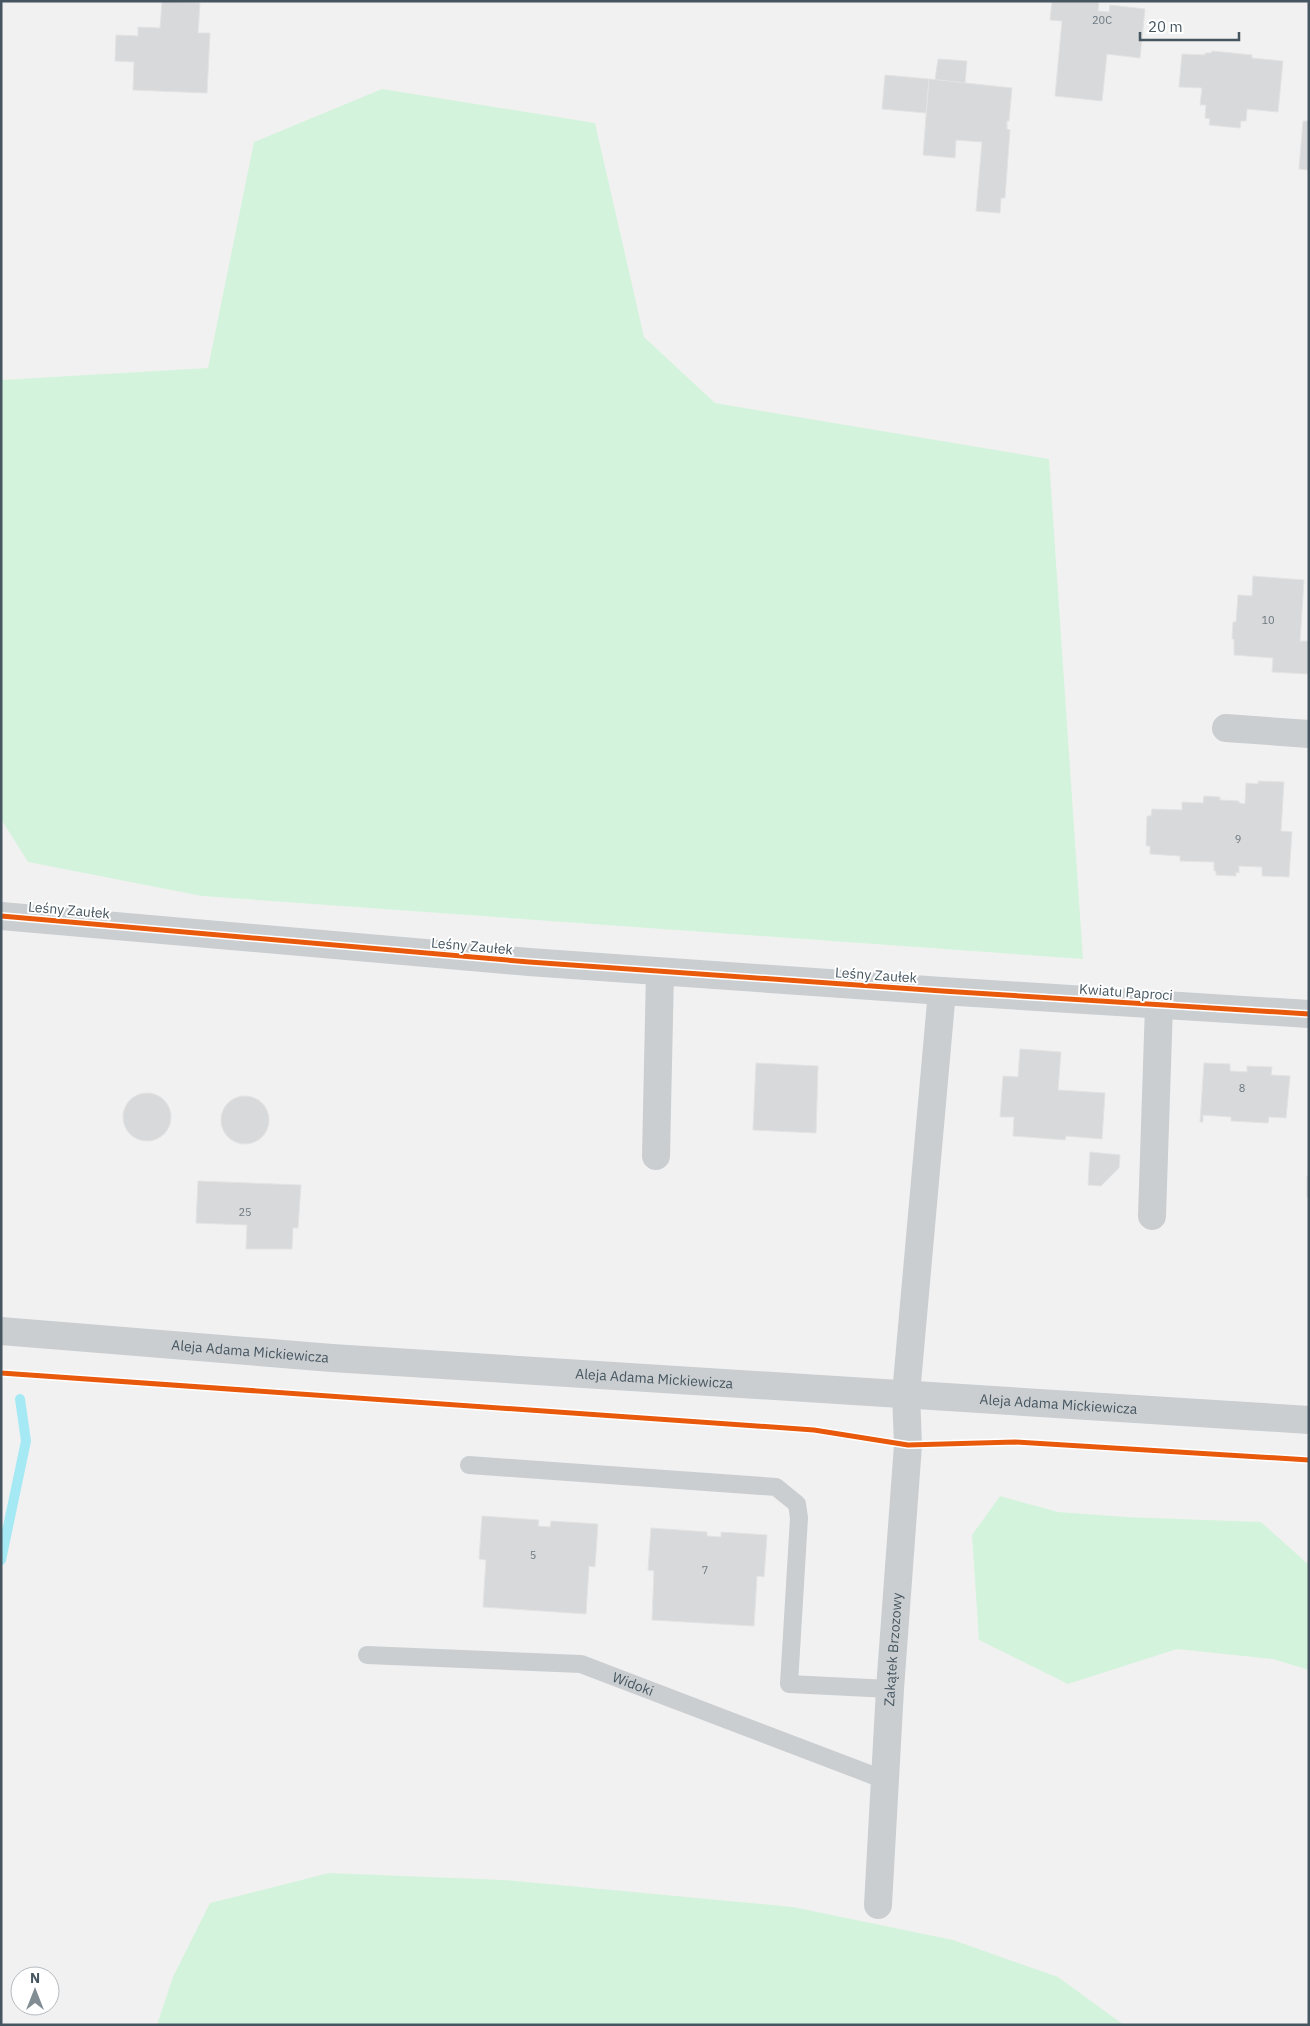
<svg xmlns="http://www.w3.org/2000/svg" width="1310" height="2026" font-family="'IBM Plex Sans',sans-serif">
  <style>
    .green { fill: #d4f3dd }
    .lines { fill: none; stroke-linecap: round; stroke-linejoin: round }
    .stream { stroke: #a5e9f4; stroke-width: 10 }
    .building { fill: #d8d9da; stroke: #e3e3e4 }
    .service { stroke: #caced1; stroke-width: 18 }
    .minor { stroke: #caced1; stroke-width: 28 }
    .cycleway-casing { stroke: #fff; stroke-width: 8 }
    .cycleway { stroke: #e8590c; stroke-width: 5 }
    .labels { text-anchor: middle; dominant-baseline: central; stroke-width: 4; stroke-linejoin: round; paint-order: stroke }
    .number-label { font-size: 11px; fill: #6c7880 }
    .street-label { font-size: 14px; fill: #465660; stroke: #fff }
  </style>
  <rect width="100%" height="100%" fill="#f2f1f1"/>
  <g class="green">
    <path d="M382 89 595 123 644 337 715 403 1049 459 1083 959 202 896 28 862 1 819V380L208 368 254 142Z"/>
    <path d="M1000 1496 1058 1512 1126 1517 1261 1522 1309 1565V1670L1273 1659 1177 1649 1068 1684 979 1640 972 1535Z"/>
    <path d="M329 1873 504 1880 793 1907 953 1940 1058 1977 1124 2025H157L173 1977 210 1903Z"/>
  </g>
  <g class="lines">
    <path class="stream" d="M1 1560 26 1441 20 1399"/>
  </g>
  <g class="building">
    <path d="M162 1 200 3 198 33H210L207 93 133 90 134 62 115 61 116 35 138 36V27L160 28Z"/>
    <path d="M1052 1H1099L1098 11 1109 12 1110 5 1145 9 1140 58 1107 54 1102 101 1055 96 1062 21 1050 20Z"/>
    <path d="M1212 51 1252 55V58L1283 61 1278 112 1247 109 1246 121H1241L1240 128 1209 125 1210 119 1205 118 1206 105H1200L1202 88 1179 87 1182 54 1205 55V53H1211Z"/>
    <path d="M938 59 967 61 965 83 935 80Z"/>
    <path d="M885 75 929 79 926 113 882 109Z"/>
    <path d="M929 79 1012 88 1009 121H1007V129L1010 130 1005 198H1001L1000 213 976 211 982 142 956 140 955 158 923 155Z"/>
    <path d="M1303 121H1309V170L1299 169Z"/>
    <path d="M1253 576 1304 580 1300 641H1309V674L1272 672 1273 658 1234 655V639H1232L1233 622H1236L1238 595 1252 596Z"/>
    <path d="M1258 781 1284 782 1281 831 1292 832 1289 877 1262 876V867L1239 866V873L1236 872V876L1216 875V871H1214V862L1180 861V856L1150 854V846H1146L1147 816H1151L1152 809 1182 810V802L1203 803 1204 796 1220 797V800L1239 801V803L1245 804 1246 783 1258 784Z"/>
    <path d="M1020 1049 1061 1052 1058 1090 1105 1093 1102 1139 1066 1136 1065 1140 1013 1136 1014 1117H1000L1003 1076 1018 1077Z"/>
    <path d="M756 1063 818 1066 816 1133 753 1130Z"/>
    <path d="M1204 1063 1230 1064V1071L1247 1072V1066L1272 1067 1271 1075 1290 1076 1286 1118 1269 1117 1268 1123 1231 1121V1117L1203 1115V1122H1200Z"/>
    <circle cx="147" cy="1117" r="24"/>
    <circle cx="245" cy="1120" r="24"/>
    <path d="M1090 1152 1120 1155 1119 1168 1101 1186 1088 1185Z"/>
    <rect x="1307" y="1176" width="2" height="21"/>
    <path d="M198 1181 301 1185 298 1228H293L292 1249H246L247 1225 196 1223Z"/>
    <path d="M482 1516 539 1520 538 1526 550 1527 551 1521 598 1524 595 1567 589 1566 586 1614 483 1607 486 1560 479 1559Z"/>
    <path d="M651 1528 707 1532V1536L721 1537V1532L767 1535 764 1577 757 1576 754 1626 652 1620 654 1571 648 1570Z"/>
  </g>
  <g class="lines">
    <g class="service">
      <path d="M469 1465 776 1487 797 1504 799 1518 789 1684 890 1689"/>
      <path id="s1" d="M367 1655 581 1664 885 1780"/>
    </g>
    <g class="minor">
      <path d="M1226 728 1309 734"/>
      <path d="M1 916 529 962 942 991 1309 1014"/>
      <path d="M656 1156 660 972"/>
      <path d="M1152 1216 1159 1005"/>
      <path id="s2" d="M1 1331 332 1358 1309 1420"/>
      <path id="s3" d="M878 1905 890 1689 908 1445 906 1394 942 991"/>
    </g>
    <g class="cycleway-casing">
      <g id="cycleway">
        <path d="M1 916 529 962 942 991 1309 1014"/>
        <path d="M1 1373 814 1430 908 1445 1015 1442 1309 1460"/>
      </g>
    </g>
    <use href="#cycleway" class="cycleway"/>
  </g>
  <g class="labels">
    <g class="number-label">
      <text x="1102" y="20">20C</text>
      <text x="1268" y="620">10</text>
      <text x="1238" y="839">9</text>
      <text x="1242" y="1088">8</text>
      <text x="245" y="1212">25</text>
      <text x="533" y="1555">5</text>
      <text x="705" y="1570">7</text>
    </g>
    <g class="street-label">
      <text transform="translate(69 910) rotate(5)">Leśny Zaułek</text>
      <text transform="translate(472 946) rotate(5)">Leśny Zaułek</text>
      <text transform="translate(876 975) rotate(4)">Leśny Zaułek</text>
      <text transform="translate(1126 992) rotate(4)">Kwiatu Paproci</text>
      <text stroke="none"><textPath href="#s2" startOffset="250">Aleja Adama Mickiewicza</textPath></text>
      <text stroke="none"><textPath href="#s2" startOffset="655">Aleja Adama Mickiewicza</textPath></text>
      <text stroke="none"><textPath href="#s2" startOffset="1060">Aleja Adama Mickiewicza</textPath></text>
      <text stroke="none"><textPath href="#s3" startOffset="256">Zakątek Brzozowy</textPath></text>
      <text stroke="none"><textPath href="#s1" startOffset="270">Widoki</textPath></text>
    </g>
  </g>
  <rect width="1310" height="2026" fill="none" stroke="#465660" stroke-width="5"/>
  <g transform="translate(35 1991)"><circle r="24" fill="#ffffff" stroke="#b5bbbf"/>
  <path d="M0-4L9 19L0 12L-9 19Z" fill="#828c93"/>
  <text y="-8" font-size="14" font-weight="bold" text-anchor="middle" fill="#465660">N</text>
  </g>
  <path d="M1140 32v8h99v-8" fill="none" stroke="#465660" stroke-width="2.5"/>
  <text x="1148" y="32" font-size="15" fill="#465660" stroke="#ffffff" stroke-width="4" paint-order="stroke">20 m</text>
</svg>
